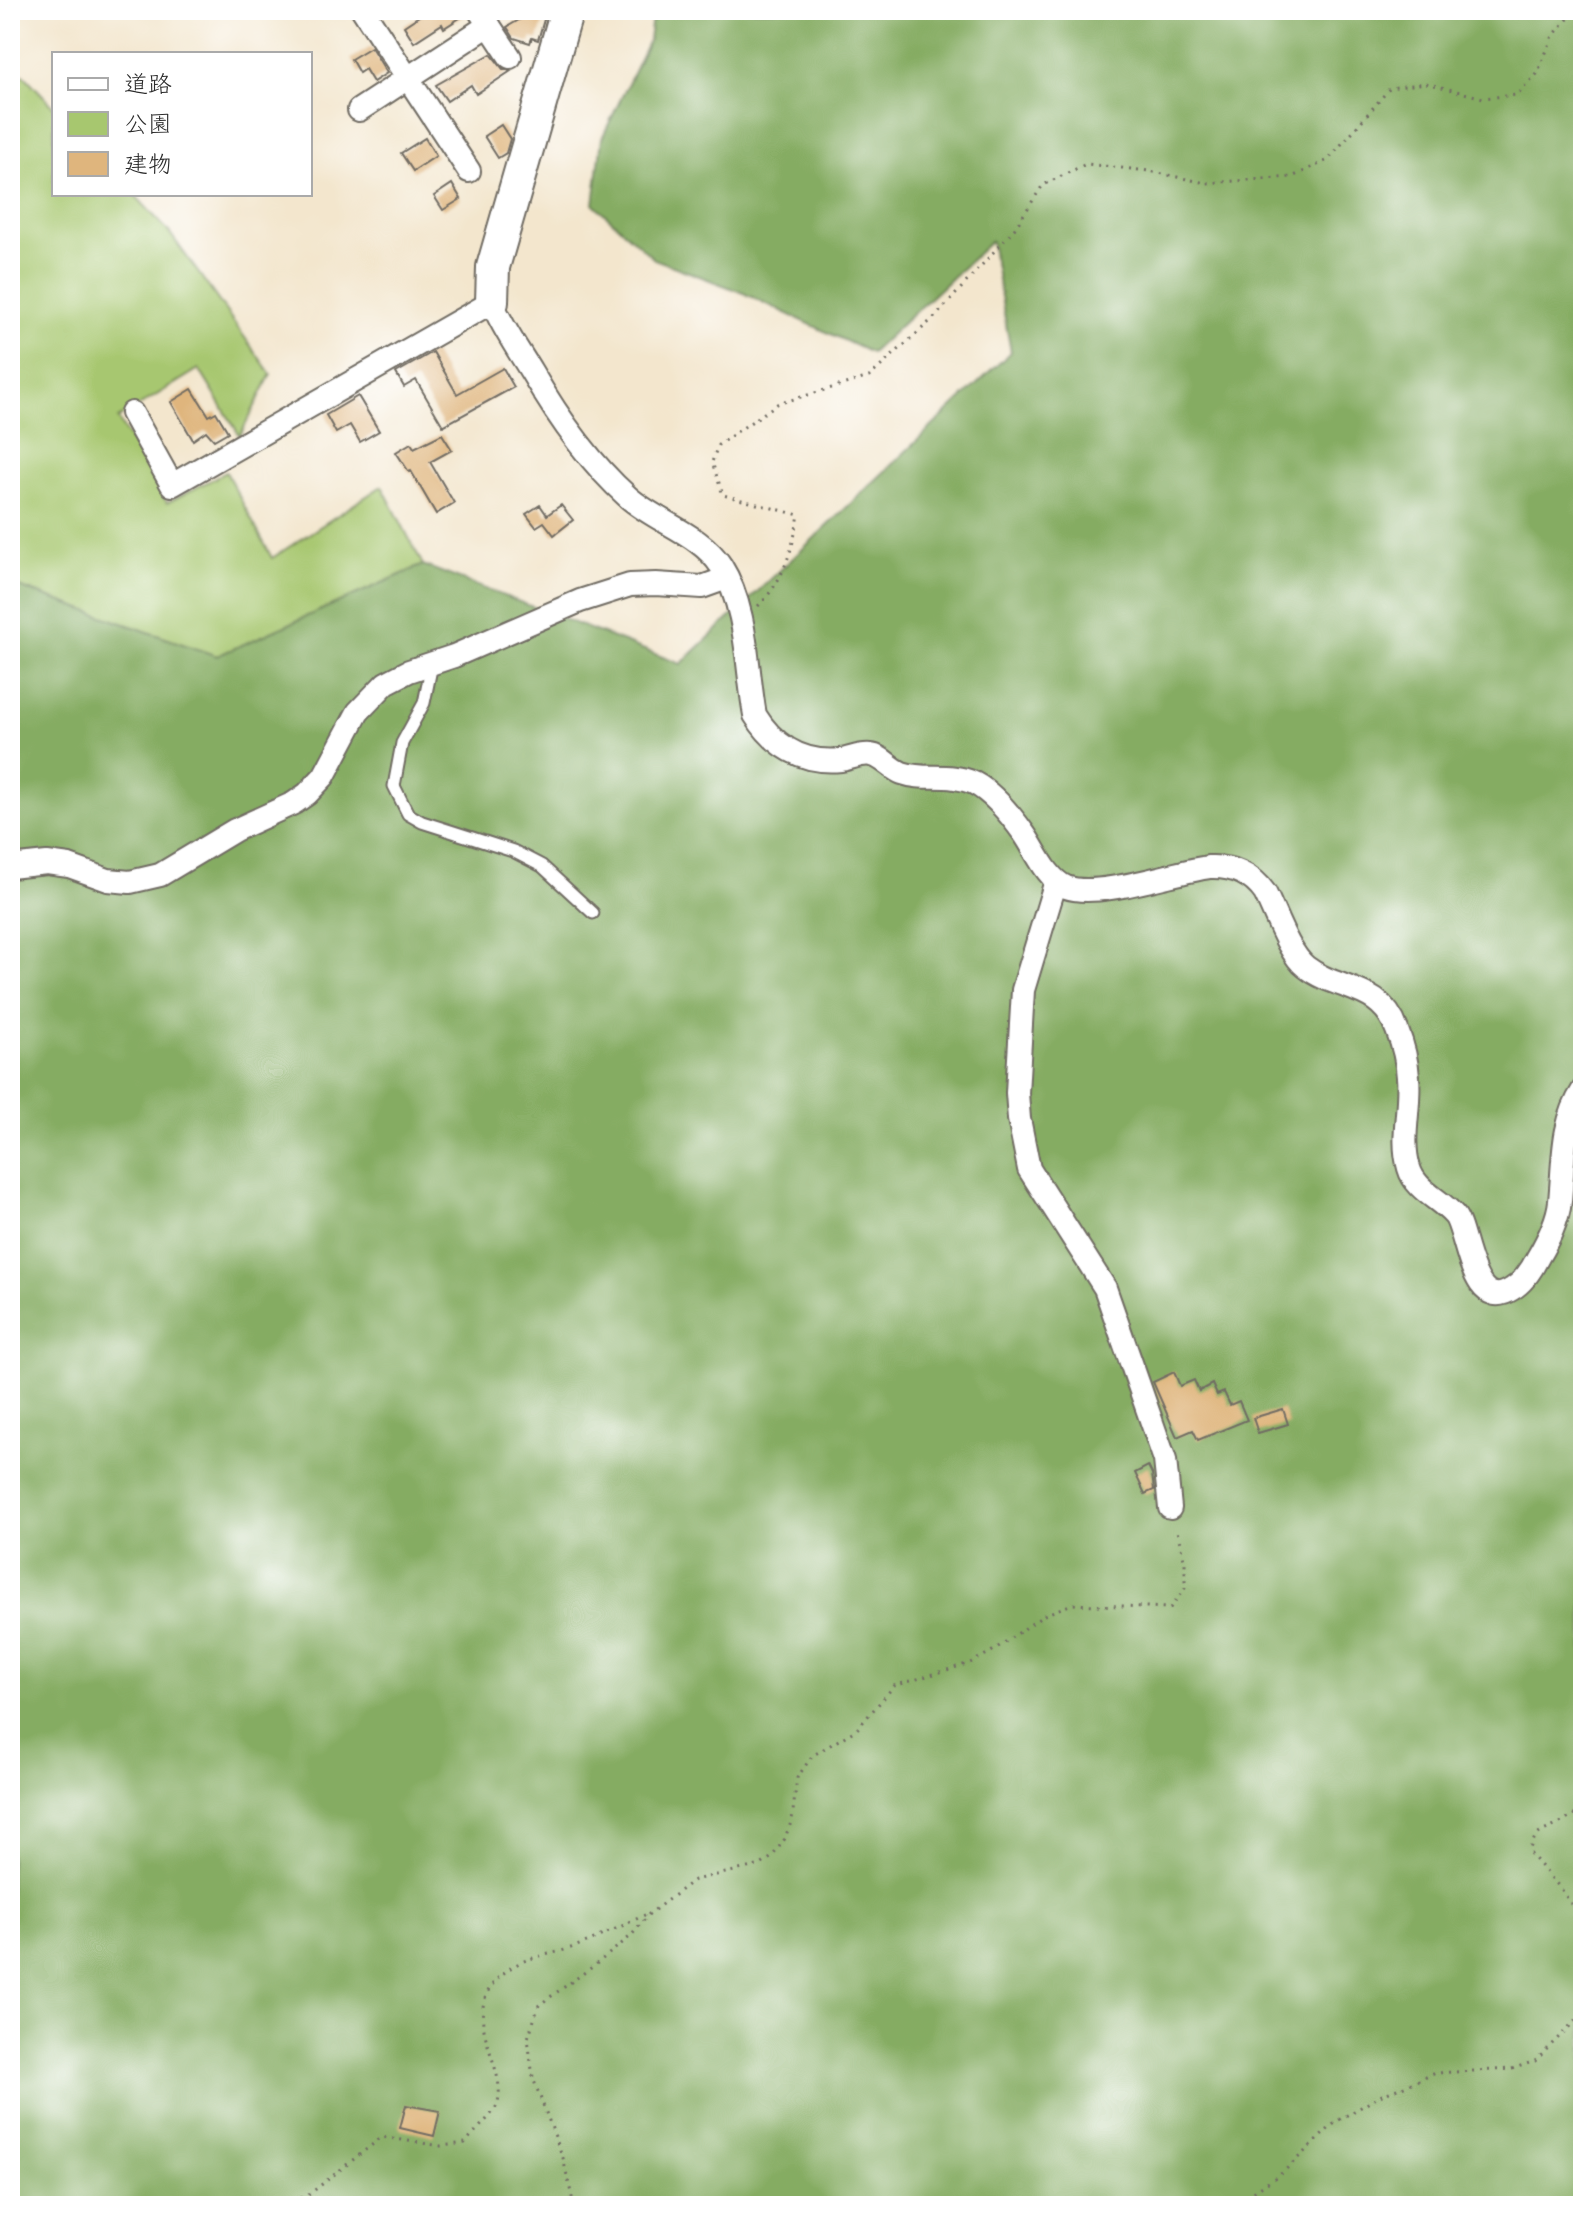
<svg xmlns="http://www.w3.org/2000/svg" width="1593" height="2216" font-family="'Indie Flower','Klee One',sans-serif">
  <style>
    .green { fill: #a7c76f; stroke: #69794d; stroke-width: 2 }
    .forest { fill: #85ac62; stroke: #586c46; stroke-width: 2 }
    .building { fill: #dfb57d }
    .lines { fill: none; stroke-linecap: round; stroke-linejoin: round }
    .lane-casing { stroke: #716c64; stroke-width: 15 }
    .street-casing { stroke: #716c64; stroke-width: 26 }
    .secondary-casing { stroke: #716c64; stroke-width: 36 }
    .path { stroke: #716c64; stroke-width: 3; stroke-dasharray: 2 6; stroke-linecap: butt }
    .lane { stroke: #fff; stroke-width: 11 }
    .street { stroke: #fff; stroke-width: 22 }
    .secondary { stroke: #fff; stroke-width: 32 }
  </style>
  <rect width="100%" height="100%" fill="#fff"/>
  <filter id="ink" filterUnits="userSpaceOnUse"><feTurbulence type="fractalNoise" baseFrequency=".0125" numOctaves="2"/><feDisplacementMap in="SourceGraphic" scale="16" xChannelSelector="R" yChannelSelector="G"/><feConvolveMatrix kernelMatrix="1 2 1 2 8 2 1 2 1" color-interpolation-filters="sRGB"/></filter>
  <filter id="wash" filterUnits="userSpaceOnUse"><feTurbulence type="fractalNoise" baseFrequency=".006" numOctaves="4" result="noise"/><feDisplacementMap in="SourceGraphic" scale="32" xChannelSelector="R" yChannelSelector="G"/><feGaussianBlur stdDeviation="1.8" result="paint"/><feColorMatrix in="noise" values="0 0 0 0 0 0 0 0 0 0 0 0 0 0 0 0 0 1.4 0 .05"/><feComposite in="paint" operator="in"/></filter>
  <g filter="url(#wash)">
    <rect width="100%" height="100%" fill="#f3e6cd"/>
    <path class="green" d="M10 68 26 77 54 107V194H134L169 232 271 374 240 436 199 369 118 419 167 503 226 472 272 558 382 486 423 565 217 656 10 584Z"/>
    <path class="forest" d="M653 10H1583V2206H10V584L217 656 423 565 681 664 1011 352 991 241 871 353 739 291 654 259 594 204 602 138 649 40Z"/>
    <g id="blocks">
      <g class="building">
        <path d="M428 10H465L466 14 444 28 442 24 414 42 404 26Z"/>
        <path d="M536 10H542L545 16 538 40 532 38 530 43 514 38 507 27Z"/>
        <path d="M371 47 387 73 373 82 365 69 359 73 351 59Z"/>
        <path d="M491 54 503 69 511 71 476 94 471 85 447 101 436 85Z"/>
        <path d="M501 125 510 139 506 153 498 158 484 136Z"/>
        <path d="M425 138 436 156 413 171 401 153Z"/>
        <path d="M452 184 461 199 443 210 434 196Z"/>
        <path d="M433 352 457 394 503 368 514 387 443 426 416 380 404 387 396 373Z"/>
        <path d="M192 389 209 416 216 412 228 432 214 440 206 431 193 440 171 402Z"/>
        <path d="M358 396 379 431 360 442 350 425 336 433 326 415Z"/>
        <path d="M442 434 452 450 430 462 454 503 436 514 411 471 409 472 396 452 411 443 414 448Z"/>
        <path d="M540 505 547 515 561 505 573 520 554 535 544 522 536 527 526 514Z"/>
        <path d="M1174 1372 1180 1386 1194 1380 1199 1391 1212 1384 1217 1395 1224 1392 1230 1405 1239 1401 1247 1420 1198 1440 1193 1430 1177 1437 1153 1382Z"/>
        <path d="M1283 1409 1288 1424 1258 1433 1253 1418Z"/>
        <path d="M1148 1466 1152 1474 1154 1490 1145 1494 1135 1473Z"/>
        <path d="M406 2105 440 2111 434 2136 400 2128Z"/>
      </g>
    </g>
  </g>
  <g filter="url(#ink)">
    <use href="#blocks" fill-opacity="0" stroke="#716c64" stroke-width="2"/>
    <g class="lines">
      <g class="lane-casing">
        <path id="lane" d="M432 664 424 703 402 743 394 786 408 814 422 822 513 851 542 866 593 913"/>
      </g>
      <g class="street-casing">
        <g id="street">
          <path d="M363 10 469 171"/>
          <path d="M479 10 510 57"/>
          <path d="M359 110 489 25"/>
          <path d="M132 413 172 485 492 302C502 327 517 348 531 371 557 416 589 462 628 497 656 522 701 534 721 566 748 609 746 666 755 715 774 746 803 764 841 760 850 759 862 753 871 755 882 756 891 769 902 773 924 781 949 772 974 783 993 793 1013 818 1025 835 1036 851 1047 879 1066 887 1098 899 1173 872 1209 867 1232 866 1252 874 1265 893 1275 913 1289 954 1306 967 1338 992 1381 984 1397 1030 1403 1045 1407 1061 1408 1077 1411 1107 1400 1138 1409 1168 1415 1190 1440 1199 1454 1215 1467 1229 1471 1316 1512 1289 1524 1282 1532 1269 1538 1257 1548 1240 1558 1221 1560 1201 1564 1161 1561 1124 1583 1090"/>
          <path d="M10 867 47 863 69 866 108 880 130 882 160 875 235 830 294 803 307 794 324 776 358 712 386 683 409 671 454 656 580 601 630 585 656 584 702 587 727 578"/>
          <path d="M1056 881 1023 990 1017 1093 1019 1119 1029 1169 1105 1288 1165 1460 1170 1508"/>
        </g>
      </g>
      <g class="secondary-casing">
        <path id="secondary" d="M492 302 493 267 567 10"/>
      </g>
      <g class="path">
        <path d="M758 606C784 581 792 550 799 515L723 495 712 462 718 445 777 404 869 377 937 315 1015 228 1043 185 1086 164 1149 171 1206 183 1292 177 1328 160 1390 88 1426 83 1483 98 1517 95 1537 74 1553 36 1576 10"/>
        <path d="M1583 1812C1573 1814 1569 1819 1560 1823 1541 1834 1536 1829 1529 1852L1562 1890 1583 1923"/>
        <path d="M138 2206 202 2203 215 2206"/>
        <path d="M287 2206 312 2192 382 2137 441 2146 465 2143C473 2133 493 2115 497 2105 511 2067 452 2013 505 1972 523 1957 546 1956 568 1949 595 1940 621 1926 647 1914"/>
        <path d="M574 2206 563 2158 533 2078 528 2038 539 2005 595 1965 631 1936 649 1914 694 1880 761 1865 772 1857 784 1840 792 1820 797 1778 812 1756 857 1729 894 1686 970 1663 991 1652 1044 1615 1072 1604 1170 1608 1185 1588V1563L1176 1527"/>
        <path d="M1152 2206 1198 2198 1246 2197 1282 2173 1337 2121 1382 2095 1436 2073 1512 2069 1535 2061 1583 2013"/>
      </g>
      <use href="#lane" class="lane"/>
      <use href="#street" class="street"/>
      <use href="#secondary" class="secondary"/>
    </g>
  </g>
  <rect width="1593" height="2216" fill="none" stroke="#fff" stroke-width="40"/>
  <rect x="52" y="52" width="260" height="144" fill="#ffffff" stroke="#aaaaaa" stroke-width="2"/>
  <rect x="68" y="78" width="40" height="12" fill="#ffffff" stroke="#aaaaaa" stroke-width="2"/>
  <text x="124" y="92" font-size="24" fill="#2b2b2b">道路</text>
  <rect x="68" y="112" width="40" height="24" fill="#a7c76f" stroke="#aaaaaa" stroke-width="2"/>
  <text x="124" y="132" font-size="24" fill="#2b2b2b">公園</text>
  <rect x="68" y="152" width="40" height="24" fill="#dfb57d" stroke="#aaaaaa" stroke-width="2"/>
  <text x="124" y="172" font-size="24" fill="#2b2b2b">建物</text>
</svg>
